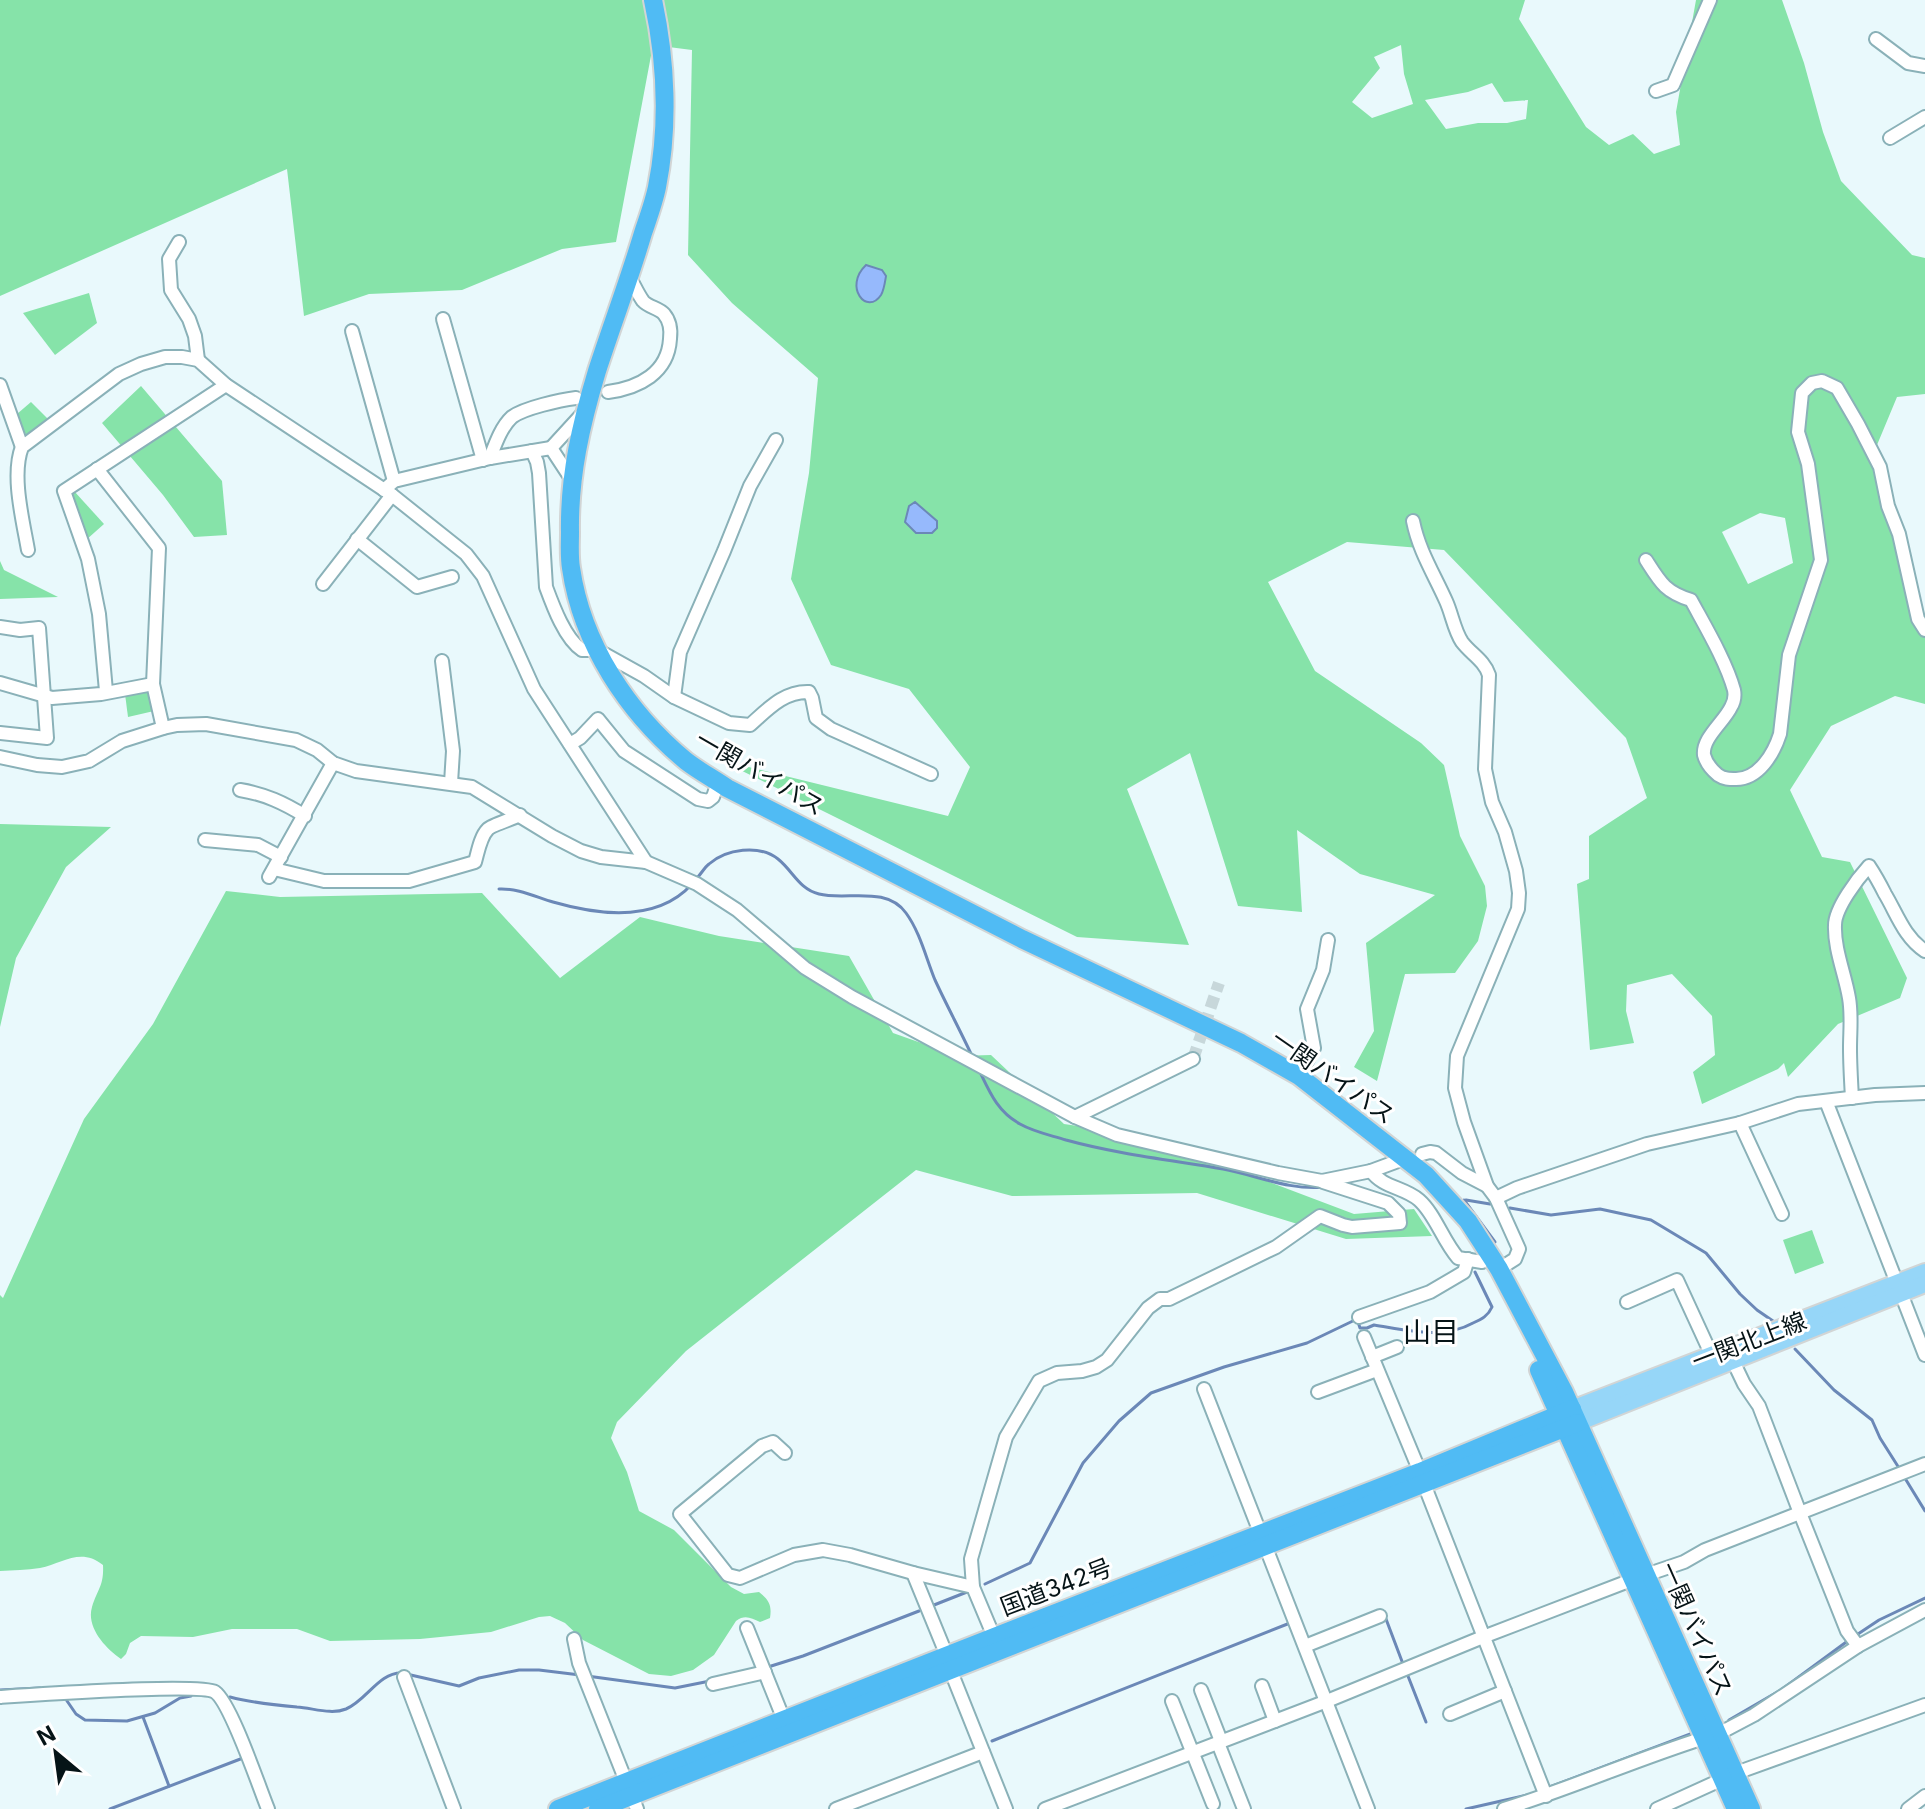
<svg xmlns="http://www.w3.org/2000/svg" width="1925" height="1809" font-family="Inter,'Noto Sans JP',sans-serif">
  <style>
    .green { fill: #86e3a9; fill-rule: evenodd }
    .water { fill: #96b9fc; stroke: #6b88b7; stroke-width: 2 }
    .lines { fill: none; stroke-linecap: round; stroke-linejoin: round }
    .stream { stroke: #6b88b7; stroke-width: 3 }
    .minor-tunnel { stroke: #c7d7da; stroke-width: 12; stroke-dasharray: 12 6; stroke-linecap: butt }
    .minor-casing { stroke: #8ab1b8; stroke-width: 16 }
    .major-casing { stroke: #d2d5d5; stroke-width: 20 }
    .highway-casing { stroke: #d2d5d5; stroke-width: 22 }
    .minor { stroke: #fff; stroke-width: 12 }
    .major { stroke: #96d6f8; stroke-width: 16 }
    .highway { stroke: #50bbf4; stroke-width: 18 }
    .labels { text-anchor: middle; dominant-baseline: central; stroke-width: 6; stroke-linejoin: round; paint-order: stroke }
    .street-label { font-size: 24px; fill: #061417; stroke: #fff }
    .quarter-label { font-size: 28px; fill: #061417; stroke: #fff }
  </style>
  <rect width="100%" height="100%" fill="#e9f9fc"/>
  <g class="green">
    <path d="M0 0H1525L1519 19 1586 127 1609 145 1633 134 1654 154 1680 145 1676 112 1696 0H1782L1804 63 1823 132 1841 181 1912 255 1925 258V394L1897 397 1877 445 1913 625 1925 631V704L1895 696 1831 726 1790 790 1822 857 1850 862 1907 978 1900 998 1838 1024 1788 1077 1784 1063 1778 1069 1702 1104 1693 1072 1715 1055 1712 1016 1672 974 1627 985 1626 1011 1634 1043 1590 1050 1577 884 1589 879V836L1647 798 1626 738 1444 550 1347 542 1268 582 1315 671 1421 743 1444 765 1460 836 1485 886 1487 906 1478 941 1455 973 1405 974 1377 1081 1354 1067 1374 1031 1366 943 1435 895 1360 874 1297 830 1302 912 1238 906 1190 753 1127 789 1189 945 1077 937 720 760 948 816 970 767 909 689 831 665 791 579 809 473 818 378 732 303 688 255 692 50 653 45 616 242 562 249 462 290 369 294 304 316 287 169 0 296ZM1401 45 1404 74 1413 104 1372 118 1352 102 1380 68 1374 57ZM1492 83 1504 102 1528 100 1526 119 1507 123H1478L1446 129 1425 100 1468 92ZM1760 513 1785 518 1793 563 1748 584 1722 532Z"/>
    <path d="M89 293 97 323 55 355 23 313Z"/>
    <path d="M141 386 222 481 227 535 194 537 163 495 102 423Z"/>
    <path d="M31 402 49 420 31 435 22 433 17 414Z"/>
    <path d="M74 491 104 524 86 540 70 494Z"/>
    <path d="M0 561 4 570 58 597 0 599Z"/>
    <path d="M150 690 154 711 128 717 125 694Z"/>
    <path d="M0 824 111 827 66 867 16 958 0 1027Z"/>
    <path d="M226 891 280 897 482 893 560 978 640 917 719 936 849 956 893 1033 958 1056 991 1055 1064 1124 1148 1136 1354 1214 1414 1209 1432 1236 1346 1239 1197 1193 1012 1196 916 1170 686 1351 617 1422 611 1438 627 1472 639 1511 674 1530 731 1587 744 1594 759 1592C769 1600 772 1605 770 1618L760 1622C751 1618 745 1614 736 1621L714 1655 693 1670 671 1676 649 1674 583 1640 565 1623 550 1616 539 1617 491 1632 420 1639 330 1641 297 1629H232L193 1637 141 1636 130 1643 126 1654 121 1659C105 1648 86 1627 92 1607 98 1588 104 1586 103 1565 81 1547 63 1563 40 1568 27 1570 13 1570 0 1571V1295L3 1298 84 1119 153 1024Z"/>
    <path d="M1812 1230 1824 1263 1795 1274 1783 1240Z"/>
  </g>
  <g class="water">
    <path d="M866 265 882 270 886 276C885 282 884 290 881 295 867 316 843 287 866 265Z"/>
    <path d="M915 502 937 521V528L932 533H916L905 522 909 506Z"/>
  </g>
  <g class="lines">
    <g class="stream">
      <path d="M697 878C701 874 704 868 709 864 726 849 759 844 778 859 793 871 799 889 819 894 846 901 886 885 906 913 920 932 926 958 935 980 947 1006 961 1032 973 1058"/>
      <path d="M499 889C517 888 536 897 553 902 598 915 657 923 692 884"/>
      <path d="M980 1072C990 1093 998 1112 1020 1124 1034 1132 1050 1135 1066 1140 1117 1154 1170 1160 1223 1169 1256 1175 1290 1191 1325 1187"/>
      <path d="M1464 1200 1495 1242"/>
      <path d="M1466 1200 1490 1204"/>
      <path d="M1510 1208 1551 1215 1600 1209 1651 1220 1706 1253 1740 1294 1757 1310 1773 1321"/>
      <path d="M1795 1349 1834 1390 1872 1420 1880 1438 1899 1468"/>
      <path d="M1903 1475 1925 1511"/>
      <path d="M985 1584 1030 1563 1083 1463 1119 1421 1151 1393 1224 1367 1307 1343 1357 1319 1360 1328H1367L1374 1325C1406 1330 1443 1340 1473 1323 1482 1319 1488 1316 1492 1307L1475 1272"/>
      <path d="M934 1605 967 1592"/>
      <path d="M1386 1619 1403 1664"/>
      <path d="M1855 1636 1879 1620 1925 1598"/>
      <path d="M768 1667 803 1656 919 1611"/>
      <path d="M1406 1671 1426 1722"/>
      <path d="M587 1676 675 1688 710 1681"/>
      <path d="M0 1690 40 1688"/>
      <path d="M230 1697C253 1703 274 1705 297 1707 313 1708 331 1715 346 1709 367 1700 379 1672 402 1673L459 1686 479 1678 519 1670H539L580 1675"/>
      <path d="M65 1698 76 1714 85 1720 127 1721 155 1713 180 1698 191 1696"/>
      <path d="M143 1717 169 1786"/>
      <path d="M1729 1720 1781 1690 1849 1640"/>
      <path d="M992 1741 1290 1623"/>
      <path d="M1547 1788 1693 1733"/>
      <path d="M110 1809 243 1758"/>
      <path d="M1466 1809 1532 1794"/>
    </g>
    <path class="minor-tunnel" d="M1193 1059 1219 983"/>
    <g class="minor-casing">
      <g id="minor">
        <path d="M1876 39 1908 63 1925 66"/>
        <path d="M1656 91 1673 85 1710 0"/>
        <path d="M1890 138 1925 117"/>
        <path d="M179 242 169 259 171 290 189 319 195 336 198 360"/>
        <path d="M443 319 483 460"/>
        <path d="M352 331 394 481"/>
        <path d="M0 385 22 447"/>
        <path d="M608 392C639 388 668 373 670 339 671 331 670 321 664 314 659 308 648 307 643 301 638 294 634 285 630 278"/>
        <path d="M551 448 584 412"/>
        <path d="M532 451 537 462 539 473 546 587C553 606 565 639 582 650H588L595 645"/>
        <path d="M490 458C495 445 501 427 512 417 524 408 560 400 576 398"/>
        <path d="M97 469 159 548 153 684 163 728"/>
        <path d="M384 490 394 481 490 458 551 448 572 480"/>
        <path d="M1413 521C1419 551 1434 574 1446 601 1452 614 1454 630 1462 642 1471 654 1484 660 1489 675L1485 769 1492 802 1505 832 1516 871 1519 893 1518 909 1457 1056 1455 1088 1464 1122 1487 1186 1496 1198 1519 1249 1515 1259 1499 1269"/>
        <path d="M357 539 417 587 452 577"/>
        <path d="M28 550C23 521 11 475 22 447L119 374 141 364 165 357H182L198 360 226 385 392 495 466 554 483 576 534 689 646 862"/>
        <path d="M1646 560C1660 582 1665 592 1691 600 1705 626 1726 661 1734 690 1735 695 1734 702 1731 707 1724 722 1702 738 1704 755 1706 763 1712 770 1718 775 1724 779 1729 779 1736 779 1759 779 1774 753 1780 734L1789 655 1821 560 1808 464 1798 432 1802 393 1812 383 1822 381 1837 388 1858 424 1880 467 1888 506 1899 534 1918 619 1925 630"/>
        <path d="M323 584 392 495"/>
        <path d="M0 627 20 630 39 628 47 738 0 733"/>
        <path d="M599 651 644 676 674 697 729 723 750 725C768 709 784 691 809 692L812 698 816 718 831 729 931 774"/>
        <path d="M442 661 453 751 451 783"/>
        <path d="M0 683 52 698 101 694 153 684"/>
        <path d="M106 691 99 614 88 559 64 491 226 385"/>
        <path d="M674 697 680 652 724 551 750 486 776 440"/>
        <path d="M570 744 580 738 598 719 624 751 698 799 708 801 713 797 718 782"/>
        <path d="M0 757 37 765 62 767 89 761 122 741 163 728 177 725 206 724 296 740 317 750 333 763 356 771 472 787 552 836 581 851 601 857 646 862 697 884 737 910 805 968 852 997 1075 1117 1117 1135 1278 1173 1322 1181 1371 1171 1398 1161"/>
        <path d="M240 790C265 794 284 803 305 816"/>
        <path d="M205 840 258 845 281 857"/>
        <path d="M274 869 324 881H409L475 862C478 852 480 837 488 829 492 825 512 819 520 815"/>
        <path d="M269 877 333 763"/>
        <path d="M1299 1076 1314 1048 1307 1009 1323 970 1328 940"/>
        <path d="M1852 1098C1851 1081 1850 1064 1850 1048 1850 1031 1852 1015 1849 998 1845 974 1834 949 1835 925 1835 908 1858 878 1869 866 1875 875 1880 884 1885 894 1897 914 1904 937 1925 951"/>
        <path d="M1826 1101 1925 1355"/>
        <path d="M1075 1117 1193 1059"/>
        <path d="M1740 1123 1782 1214"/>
        <path d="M1422 1154 1430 1152 1436 1153 1462 1173 1487 1186"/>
        <path d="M1371 1171C1383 1188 1404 1187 1419 1200 1435 1214 1443 1241 1458 1258L1482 1262"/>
        <path d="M1496 1198 1517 1188 1647 1144 1740 1123 1798 1104 1875 1095 1925 1093"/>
        <path d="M1627 1302 1677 1280 1712 1356"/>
        <path d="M1359 1317 1430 1292 1464 1272 1468 1259"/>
        <path d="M1364 1337 1420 1472"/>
        <path d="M1372 1357 1397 1347"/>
        <path d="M1733 1361 1744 1384 1759 1406 1800 1513 1847 1631 1858 1646"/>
        <path d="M1204 1389 1368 1809"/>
        <path d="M1318 1392 1377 1370"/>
        <path d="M785 1453 773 1442 762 1446 680 1514 728 1575 740 1578 794 1555 823 1550 850 1555 913 1573 973 1587 994 1637"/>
        <path d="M1424 1484 1546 1796"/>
        <path d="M913 1573 947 1656 950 1669 1006 1809"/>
        <path d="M973 1587 971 1559 1006 1437 1039 1381 1057 1373 1082 1371 1096 1367 1107 1360 1148 1308 1160 1299H1169L1276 1247 1320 1216 1343 1225 1352 1227 1400 1223 1399 1214 1388 1203 1323 1182"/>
        <path d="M747 1628 784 1720"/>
        <path d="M574 1639 579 1663 637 1809"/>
        <path d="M1305 1646 1380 1616"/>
        <path d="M404 1677 454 1809"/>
        <path d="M713 1684 765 1672"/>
        <path d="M1262 1686 1275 1721"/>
        <path d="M1201 1690 1221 1741"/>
        <path d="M0 1697C29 1695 200 1683 215 1692 231 1703 259 1787 268 1809"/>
        <path d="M1172 1701 1213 1804"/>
        <path d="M1450 1714 1505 1691"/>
        <path d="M1718 1734 1754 1715 1858 1646 1925 1610"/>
        <path d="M1218 1743 1244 1809"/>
        <path d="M836 1809 983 1752"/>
        <path d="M1045 1809 1327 1701 1483 1637 1634 1579 1684 1562 1705 1550 1925 1464"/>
        <path d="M1504 1809C1572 1788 1637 1759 1704 1738"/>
        <path d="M1657 1809 1736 1773 1925 1705"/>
        <path d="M1908 1809 1925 1796"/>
      </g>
    </g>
    <g class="major-casing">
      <g id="major">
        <path d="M1572 1409 1925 1272"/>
        <path d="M1577 1423 1925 1284"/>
      </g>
    </g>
    <g class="highway-casing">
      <g id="highway">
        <path d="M653 0C666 60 669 126 657 187 654 202 648 218 643 233 629 280 612 325 597 371 581 424 569 476 570 532 570 544 569 556 571 568 582 644 628 713 686 761 699 771 714 779 727 788L1022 939 1241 1043 1299 1076 1426 1175 1468 1221 1499 1269 1564 1392 1751 1809"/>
        <path d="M1539 1370 1736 1809"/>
        <path d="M558 1809 994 1637 1420 1472 1572 1409"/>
        <path d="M598 1809 1577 1423"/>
      </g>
    </g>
    <use href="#minor" class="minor"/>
    <use href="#major" class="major"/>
    <use href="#highway" class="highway"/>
  </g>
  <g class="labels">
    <g class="street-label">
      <text transform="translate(760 773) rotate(30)">一関バイパス</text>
      <text transform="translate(1333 1077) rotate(35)">一関バイパス</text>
      <text transform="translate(1749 1341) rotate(-21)">一関北上線</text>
      <text transform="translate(1056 1587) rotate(-21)">国道342号</text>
      <text transform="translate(1696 1629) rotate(66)">一関バイパス</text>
    </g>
    <g class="quarter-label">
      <text x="1431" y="1332">山目</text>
    </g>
  </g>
  <g transform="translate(56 1753) rotate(331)" stroke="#ffffff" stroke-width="6" paint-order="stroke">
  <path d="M0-6L14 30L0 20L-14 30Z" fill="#061417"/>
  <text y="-12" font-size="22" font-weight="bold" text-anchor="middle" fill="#061417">N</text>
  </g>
</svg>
